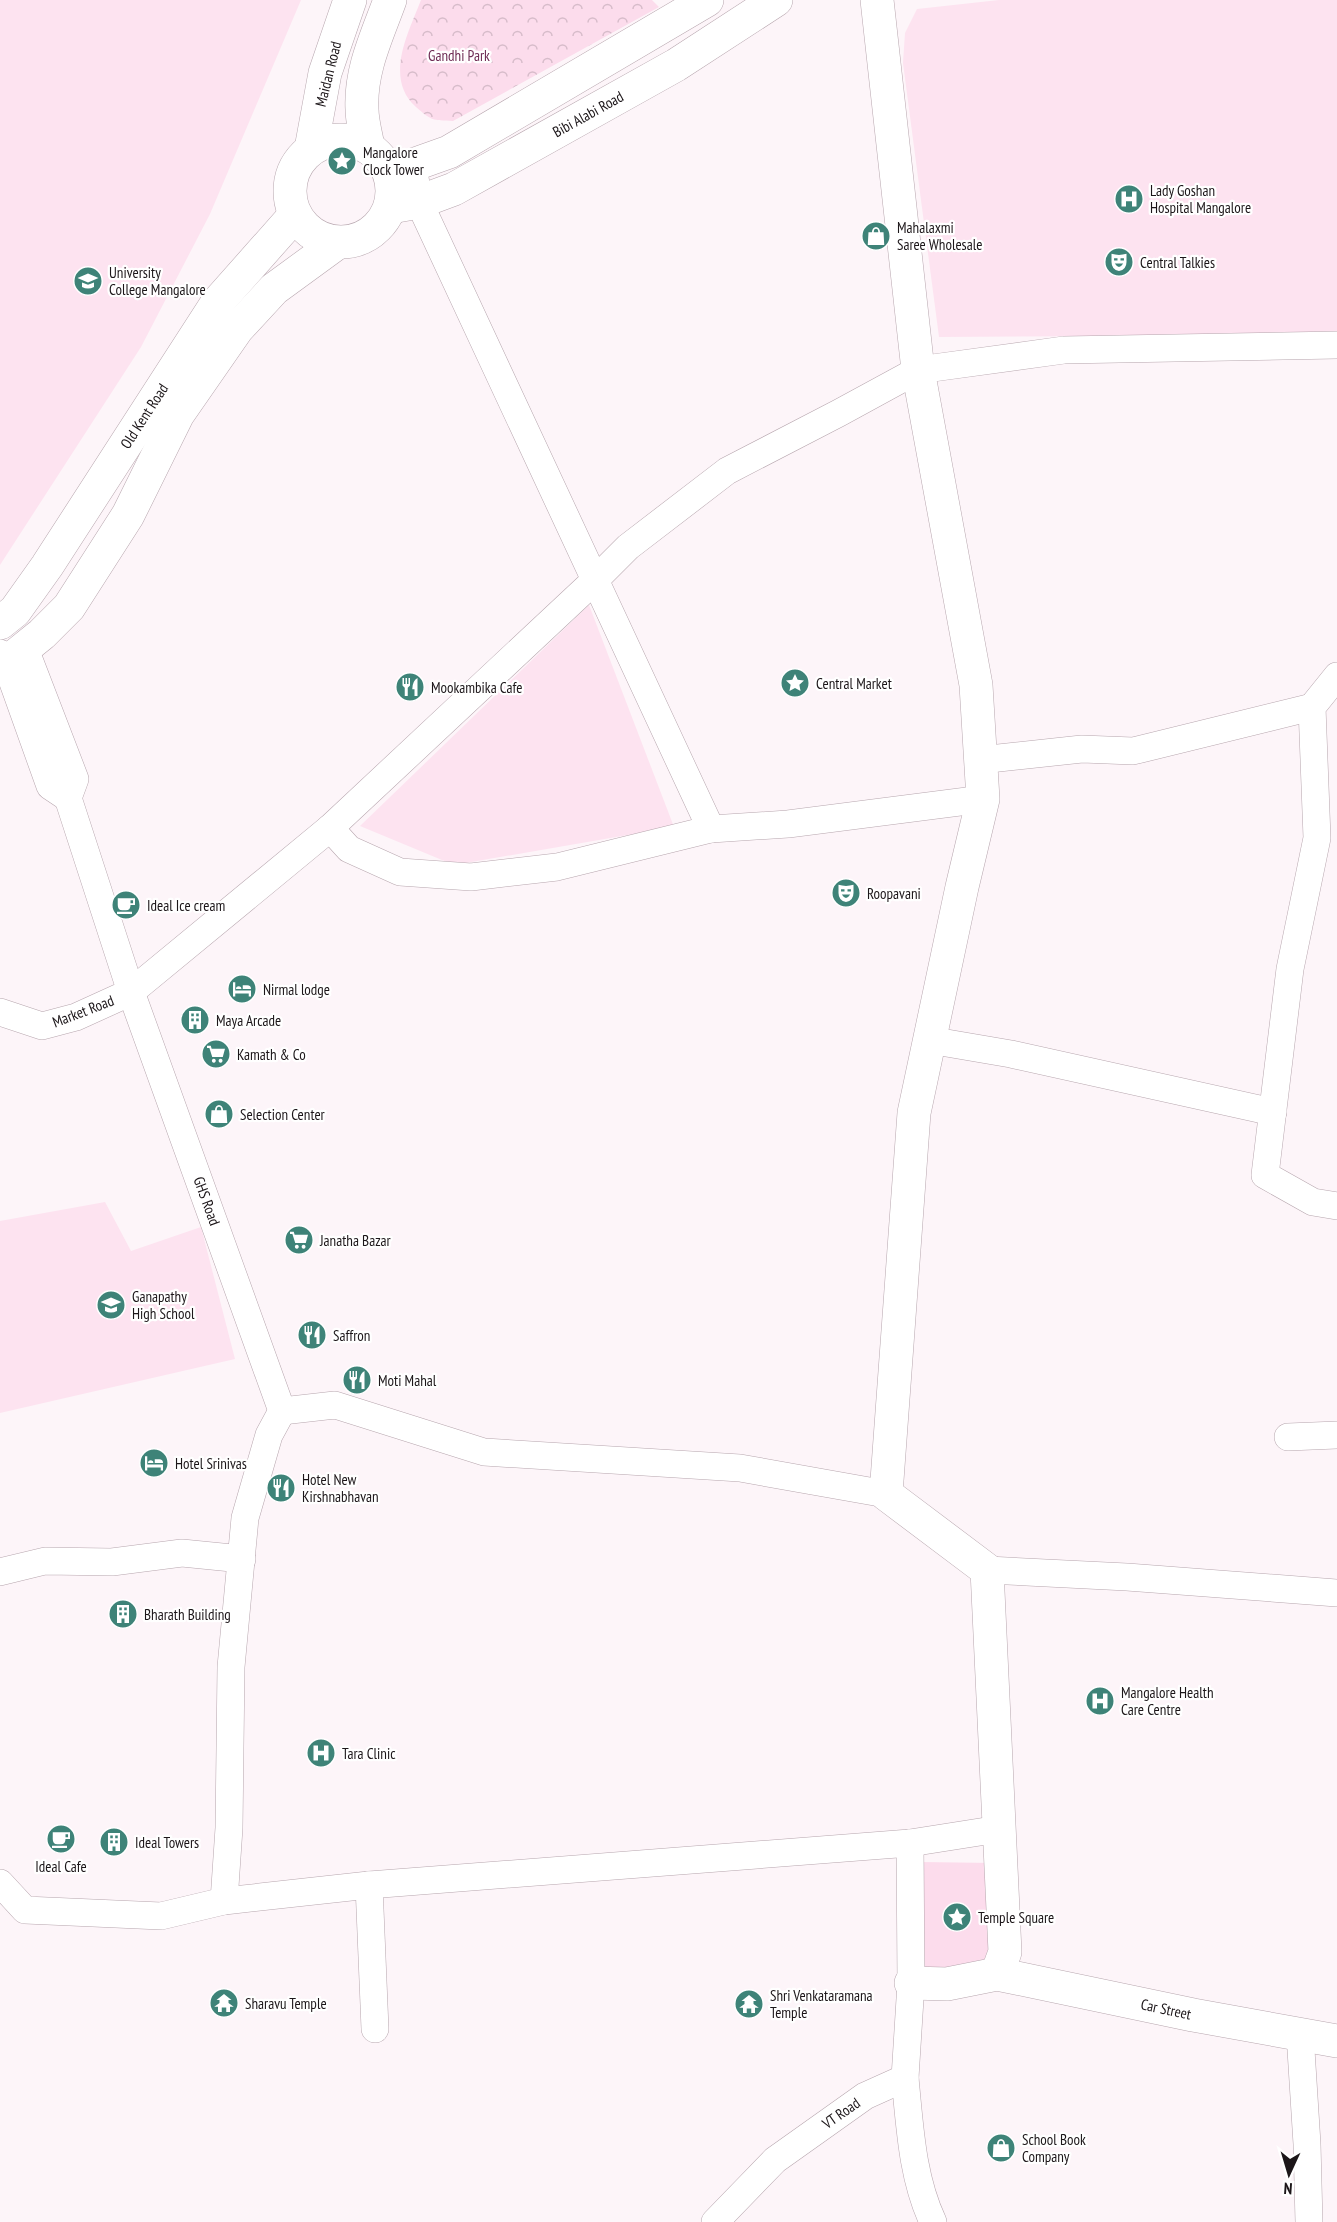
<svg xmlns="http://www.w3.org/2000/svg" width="1337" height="2222" font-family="'PT Sans Narrow',sans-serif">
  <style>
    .built { fill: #fde3f0 }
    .green { fill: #fcdcec }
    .forest { fill: url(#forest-crowns) }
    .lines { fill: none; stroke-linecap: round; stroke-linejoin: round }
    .minor-casing { stroke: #b7a6ae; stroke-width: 28 }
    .tertiary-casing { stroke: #b7a6ae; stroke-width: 34 }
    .secondary-casing { stroke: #b7a6ae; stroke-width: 34 }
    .primary-casing { stroke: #b7a6ae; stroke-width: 34 }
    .minor { stroke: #fff; stroke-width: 27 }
    .tertiary { stroke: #fff; stroke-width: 33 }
    .secondary { stroke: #fff; stroke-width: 33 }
    .primary { stroke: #fff; stroke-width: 33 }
    .labels { text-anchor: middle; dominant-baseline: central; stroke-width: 4.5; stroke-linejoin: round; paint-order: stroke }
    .park-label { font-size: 15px; fill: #6f2c55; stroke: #fff }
    .street-label { font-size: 15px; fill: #1c1619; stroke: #fff }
    .poi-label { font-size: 15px; fill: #1c1619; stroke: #fff; text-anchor: start }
  </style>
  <defs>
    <pattern id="forest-crowns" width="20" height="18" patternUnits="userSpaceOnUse" patternTransform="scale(1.5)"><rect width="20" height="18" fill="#fcdcec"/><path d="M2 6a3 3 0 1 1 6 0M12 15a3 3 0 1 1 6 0" fill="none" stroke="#d7bcca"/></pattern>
  </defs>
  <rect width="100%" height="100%" fill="#fdf5f9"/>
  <g class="built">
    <path d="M0 0H301L210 214 141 347 0 565Z"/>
    <path d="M999 0H1337V335L939 337 903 63 905 33 917 9Z"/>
    <path d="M589 605 674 827 454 865 360 826Z"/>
    <path d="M105 1202 131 1251 201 1227 235 1359 0 1413V1221Z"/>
  </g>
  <path class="green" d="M920 1862 995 1863 994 1972 919 1971Z"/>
  <path class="forest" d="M421 0H652L659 7 453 121C432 120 432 121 416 107 384 78 408 34 421 0Z"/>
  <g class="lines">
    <g class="minor-casing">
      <g id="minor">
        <path d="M413 166 419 202 711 829"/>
        <path d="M25 649 75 779 68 798 131 992 282 1411"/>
        <path d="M0 653 6 663 50 786 68 798"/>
        <path d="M1337 676 1312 707 1317 838 1290 969 1265 1175 1313 1202 1337 1206"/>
        <path d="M980 760 1082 749 1133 751 1312 707"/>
        <path d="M330 828 349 849 400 872 471 877 557 867 711 829 788 824 983 799"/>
        <path d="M0 1012 42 1026 76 1017 131 992 330 828 594 581 628 547 727 471 839 413 918 370 1064 350 1337 345"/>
        <path d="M929 1040 1011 1054 1273 1112"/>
        <path d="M282 1411 335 1405 484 1452 740 1468 886 1494"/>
        <path d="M1288 1437 1337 1435"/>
        <path d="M987 1570 1127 1577 1337 1593"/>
        <path d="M0 1572 45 1561 112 1562 182 1553 242 1559"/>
        <path d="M0 1883 25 1910 161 1916 224 1901 369 1885 910 1843 999 1829"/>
        <path d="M369 1885 375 2029"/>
        <path d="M224 1901 229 1828 231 1667 245 1518 269 1435 282 1411"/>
        <path d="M1300 2034 1307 2144 1309 2222"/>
        <path d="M905 2078C910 2128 912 2177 933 2222"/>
        <path d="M715 2222 775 2160 865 2096 905 2078 911 1983 910 1843"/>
      </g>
    </g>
    <g class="tertiary-casing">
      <g id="tertiary">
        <path d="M877 0 918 370 976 685 983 799 962 887 914 1113 886 1494 987 1570 1005 1952 997 1974"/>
        <path d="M390 173 449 152 707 0"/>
        <path d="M391 207 419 202 454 189 676 65 776 0"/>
      </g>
    </g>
    <g class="secondary-casing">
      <g id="secondary">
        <path d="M368 147C366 134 362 122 362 109 360 70 377 36 390 0"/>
        <path d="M311 149 325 73 350 0"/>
        <path d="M911 1983 947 1984 997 1974 1193 2015 1337 2041"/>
      </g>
    </g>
    <g class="primary-casing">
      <g id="primary">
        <circle cx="341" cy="191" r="51"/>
        <path d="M0 623 15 611 47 566 217 303 295 215"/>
        <path d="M0 668 42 634 69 607 128 515 178 414 237 329 274 289 337 243"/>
      </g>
    </g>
    <use href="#minor" class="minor"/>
    <use href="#tertiary" class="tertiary"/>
    <use href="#secondary" class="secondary"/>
    <use href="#primary" class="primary"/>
  </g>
  <defs>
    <g id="sight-disc" transform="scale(1.5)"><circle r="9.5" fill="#3e8378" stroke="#fff"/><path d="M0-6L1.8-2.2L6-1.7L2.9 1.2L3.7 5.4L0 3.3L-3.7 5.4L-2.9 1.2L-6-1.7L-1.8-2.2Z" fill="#fff"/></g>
    <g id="hospital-disc" transform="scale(1.5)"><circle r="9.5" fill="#3e8378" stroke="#fff"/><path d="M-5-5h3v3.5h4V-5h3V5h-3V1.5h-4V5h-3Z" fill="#fff"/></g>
    <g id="shop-disc" transform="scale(1.5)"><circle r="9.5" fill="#3e8378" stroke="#fff"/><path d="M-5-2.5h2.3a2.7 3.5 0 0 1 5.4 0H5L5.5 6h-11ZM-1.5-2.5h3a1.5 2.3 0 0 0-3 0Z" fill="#fff"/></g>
    <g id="theatre-disc" transform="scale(1.5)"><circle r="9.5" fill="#3e8378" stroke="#fff"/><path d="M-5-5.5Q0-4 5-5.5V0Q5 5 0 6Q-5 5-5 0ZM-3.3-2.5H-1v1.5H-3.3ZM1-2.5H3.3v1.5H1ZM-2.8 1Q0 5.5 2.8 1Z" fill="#fff"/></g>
    <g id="university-disc" transform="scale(1.5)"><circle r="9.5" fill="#3e8378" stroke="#fff"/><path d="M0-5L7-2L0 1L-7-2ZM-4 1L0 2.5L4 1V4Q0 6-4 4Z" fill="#fff"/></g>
    <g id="restaurant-disc" transform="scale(1.5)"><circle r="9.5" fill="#3e8378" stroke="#fff"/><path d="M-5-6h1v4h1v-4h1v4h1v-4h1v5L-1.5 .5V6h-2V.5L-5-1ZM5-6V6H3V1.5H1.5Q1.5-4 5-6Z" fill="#fff"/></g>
    <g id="cafe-disc" transform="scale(1.5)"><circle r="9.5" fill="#3e8378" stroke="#fff"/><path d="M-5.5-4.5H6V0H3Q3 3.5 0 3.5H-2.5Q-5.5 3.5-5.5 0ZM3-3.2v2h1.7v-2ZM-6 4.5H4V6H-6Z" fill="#fff"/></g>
    <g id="hotel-disc" transform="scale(1.5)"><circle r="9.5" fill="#3e8378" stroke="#fff"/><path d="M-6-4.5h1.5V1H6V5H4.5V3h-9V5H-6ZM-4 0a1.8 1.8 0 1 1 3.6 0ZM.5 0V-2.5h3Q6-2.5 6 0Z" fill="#fff"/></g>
    <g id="building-disc" transform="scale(1.5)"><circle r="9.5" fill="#3e8378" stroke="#fff"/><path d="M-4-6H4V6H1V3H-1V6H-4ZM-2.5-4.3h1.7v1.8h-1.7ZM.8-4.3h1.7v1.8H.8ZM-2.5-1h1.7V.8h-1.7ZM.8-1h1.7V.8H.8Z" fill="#fff"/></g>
    <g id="supermarket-disc" transform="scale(1.5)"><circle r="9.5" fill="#3e8378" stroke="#fff"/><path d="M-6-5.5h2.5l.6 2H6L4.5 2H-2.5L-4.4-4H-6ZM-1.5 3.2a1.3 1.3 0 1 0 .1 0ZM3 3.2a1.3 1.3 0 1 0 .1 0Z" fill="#fff"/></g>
    <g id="school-disc" transform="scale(1.5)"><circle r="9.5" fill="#3e8378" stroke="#fff"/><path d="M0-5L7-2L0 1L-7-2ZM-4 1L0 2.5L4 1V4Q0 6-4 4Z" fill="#fff"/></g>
    <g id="temple-disc" transform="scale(1.5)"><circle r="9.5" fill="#3e8378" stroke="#fff"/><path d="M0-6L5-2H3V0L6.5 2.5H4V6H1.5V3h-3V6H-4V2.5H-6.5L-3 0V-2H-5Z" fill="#fff"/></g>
  </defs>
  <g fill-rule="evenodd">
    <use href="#sight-disc" x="342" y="161"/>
    <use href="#hospital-disc" x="1129" y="199"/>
    <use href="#shop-disc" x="876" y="236"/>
    <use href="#theatre-disc" x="1119" y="262"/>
    <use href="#university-disc" x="88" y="281"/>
    <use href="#sight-disc" x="795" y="683"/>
    <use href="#restaurant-disc" x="410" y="687"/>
    <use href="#theatre-disc" x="846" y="893"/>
    <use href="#cafe-disc" x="126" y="905"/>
    <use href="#hotel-disc" x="242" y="989"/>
    <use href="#building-disc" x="195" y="1020"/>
    <use href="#supermarket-disc" x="216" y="1054"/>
    <use href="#shop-disc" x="219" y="1114"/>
    <use href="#supermarket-disc" x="299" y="1240"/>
    <use href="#school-disc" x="111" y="1305"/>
    <use href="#restaurant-disc" x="312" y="1335"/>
    <use href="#restaurant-disc" x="357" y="1380"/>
    <use href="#hotel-disc" x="154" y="1463"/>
    <use href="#restaurant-disc" x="281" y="1488"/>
    <use href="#building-disc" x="123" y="1614"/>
    <use href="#hospital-disc" x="1100" y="1701"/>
    <use href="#hospital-disc" x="321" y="1753"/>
    <use href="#cafe-disc" x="61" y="1839"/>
    <use href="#building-disc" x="114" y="1842"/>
    <use href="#sight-disc" x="957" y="1917"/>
    <use href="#temple-disc" x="224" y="2003"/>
    <use href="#temple-disc" x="749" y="2004"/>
    <use href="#shop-disc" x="1001" y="2148"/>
  </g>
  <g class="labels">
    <g class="park-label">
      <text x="459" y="55">Gandhi Park</text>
    </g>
    <g class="street-label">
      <text transform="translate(328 74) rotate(-76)">Maidan Road</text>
      <text transform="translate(588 114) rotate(-29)">Bibi Alabi Road</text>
      <text transform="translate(144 416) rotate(-57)">Old Kent Road</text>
      <text transform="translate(83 1011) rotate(-21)">Market Road</text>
      <text transform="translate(207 1201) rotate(70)">GHS Road</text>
      <text transform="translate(1166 2009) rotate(12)">Car Street</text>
      <text transform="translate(841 2113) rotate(-35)">VT Road</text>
    </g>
    <g class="poi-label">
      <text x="363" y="152">Mangalore<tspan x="363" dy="17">Clock Tower</tspan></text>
      <text x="1150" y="190">Lady Goshan<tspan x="1150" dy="17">Hospital Mangalore</tspan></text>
      <text x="897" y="227">Mahalaxmi<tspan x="897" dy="17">Saree Wholesale</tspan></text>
      <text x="1140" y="262">Central Talkies</text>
      <text x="109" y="272">University<tspan x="109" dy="17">College Mangalore</tspan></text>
      <text x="816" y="683">Central Market</text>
      <text x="431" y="687">Mookambika Cafe</text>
      <text x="867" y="893">Roopavani</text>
      <text x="147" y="905">Ideal Ice cream</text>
      <text x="263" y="989">Nirmal lodge</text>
      <text x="216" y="1020">Maya Arcade</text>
      <text x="237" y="1054">Kamath &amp; Co</text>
      <text x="240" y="1114">Selection Center</text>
      <text x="320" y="1240">Janatha Bazar</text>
      <text x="132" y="1296">Ganapathy<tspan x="132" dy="17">High School</tspan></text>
      <text x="333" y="1335">Saffron</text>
      <text x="378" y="1380">Moti Mahal</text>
      <text x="175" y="1463">Hotel Srinivas</text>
      <text x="302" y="1479">Hotel New<tspan x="302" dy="17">Kirshnabhavan</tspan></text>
      <text x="144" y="1614">Bharath Building</text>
      <text x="1121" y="1692">Mangalore Health<tspan x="1121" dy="17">Care Centre</tspan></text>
      <text x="342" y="1753">Tara Clinic</text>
      <text x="135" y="1842">Ideal Towers</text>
      <text x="61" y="1866" text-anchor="middle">Ideal Cafe</text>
      <text x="978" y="1917">Temple Square</text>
      <text x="770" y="1995">Shri Venkataramana<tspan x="770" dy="17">Temple</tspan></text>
      <text x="245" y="2003">Sharavu Temple</text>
      <text x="1022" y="2139">School Book<tspan x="1022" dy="17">Company</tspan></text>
    </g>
  </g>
  <g transform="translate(1289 2174) rotate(184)" stroke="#ffffff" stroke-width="4.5" paint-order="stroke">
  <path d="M0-4.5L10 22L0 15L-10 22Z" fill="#1c1619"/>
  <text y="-9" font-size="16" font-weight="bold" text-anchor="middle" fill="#1c1619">N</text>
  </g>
</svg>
